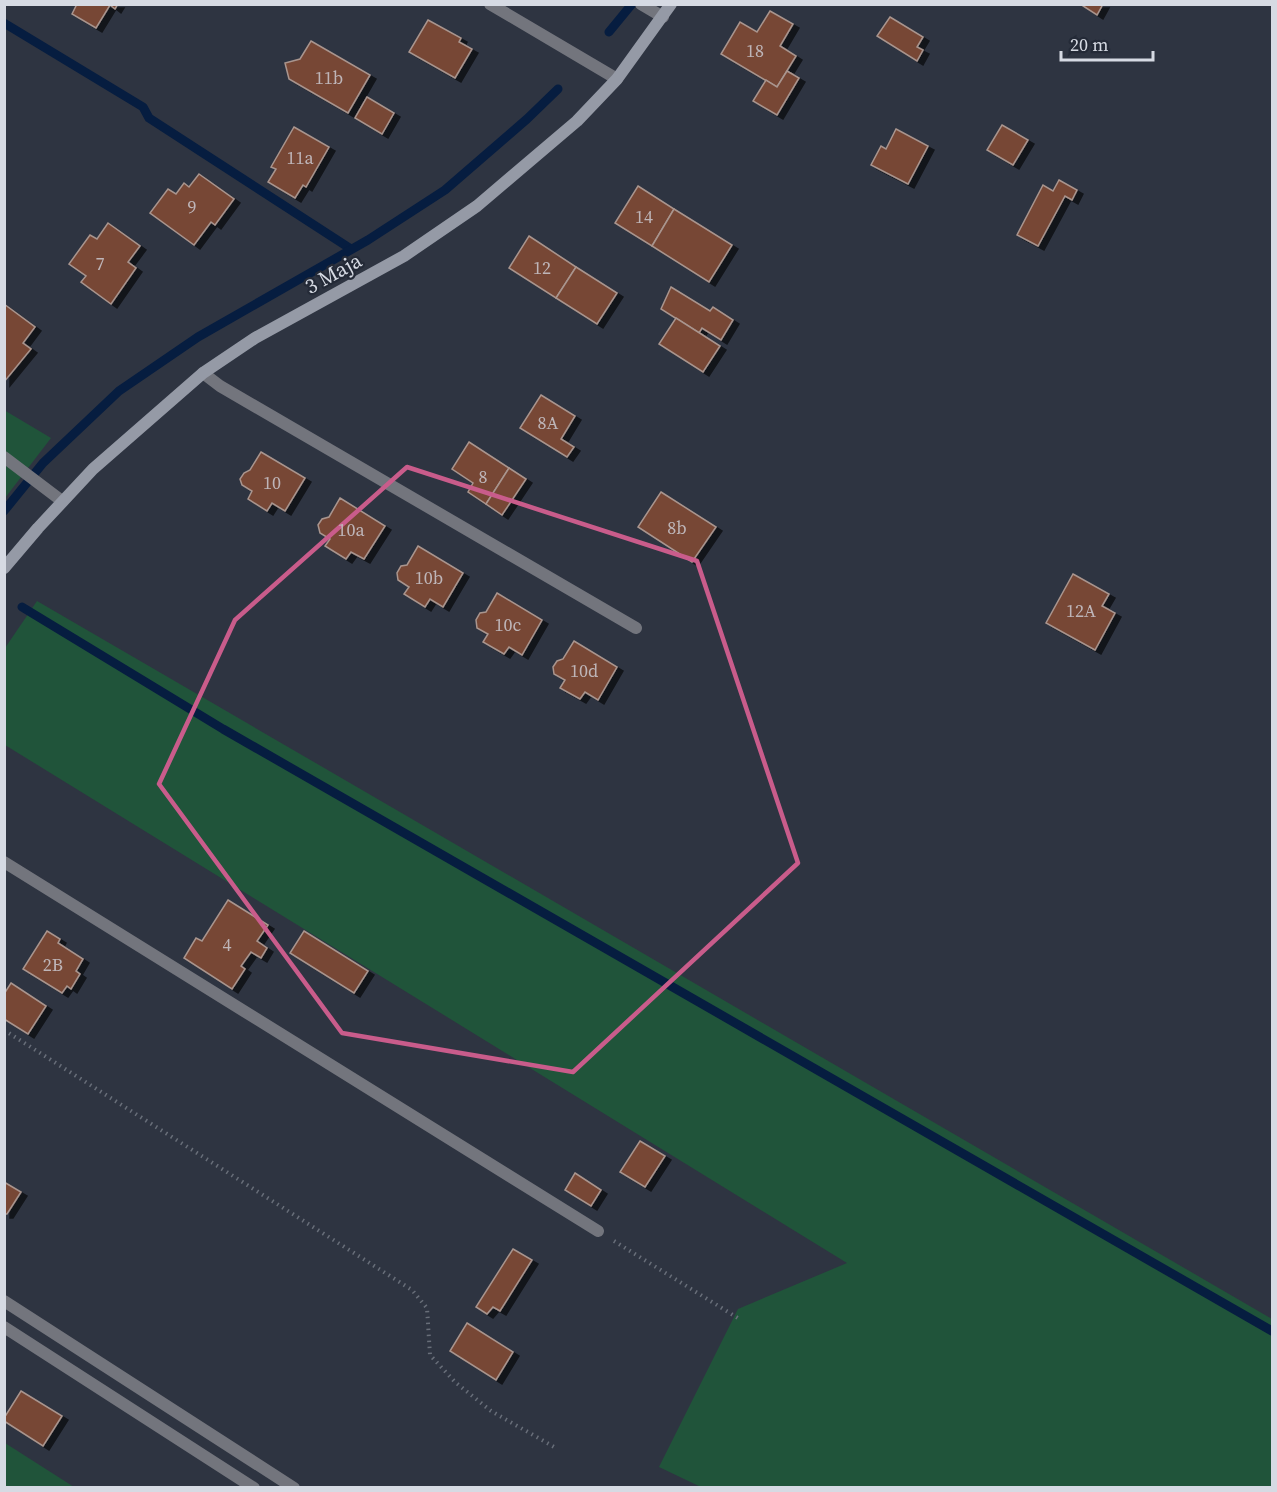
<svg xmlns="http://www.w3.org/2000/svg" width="1277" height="1492" font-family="'Source Serif 4',serif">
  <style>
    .green { fill: #20543a }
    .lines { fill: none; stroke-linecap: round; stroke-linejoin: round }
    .stream { stroke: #061d40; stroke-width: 9 }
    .building { fill: #774736; stroke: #a9958e; stroke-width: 1.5; filter: url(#shadow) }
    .path { stroke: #686e79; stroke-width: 4; stroke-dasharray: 1.5 4.5; stroke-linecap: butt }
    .lane { stroke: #73757d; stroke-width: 12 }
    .street { stroke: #73757d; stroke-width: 12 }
    .secondary { stroke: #959aa6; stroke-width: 12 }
    .marked { fill: none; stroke: #c95c8b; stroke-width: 4.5; stroke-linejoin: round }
    .labels { text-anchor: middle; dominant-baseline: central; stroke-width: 4.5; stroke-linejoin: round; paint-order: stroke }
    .number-label { font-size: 18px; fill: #beb5b8 }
    .street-label { font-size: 21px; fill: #d6dae3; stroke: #242a37 }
  </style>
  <defs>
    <filter id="shadow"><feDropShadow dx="6" dy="4" stdDeviation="0" flood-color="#0009"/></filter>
  </defs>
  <rect width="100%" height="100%" fill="#2e3441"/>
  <g class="green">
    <path d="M4 410 51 438 5 498H4Z"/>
    <path d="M37 601 1272 1319V1487L703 1488 659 1467 738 1309 847 1263 5 745V648Z"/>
    <path d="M5 1443 74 1487H5Z"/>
  </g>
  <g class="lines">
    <g class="stream">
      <path d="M4 23 143 107 149 118 351 249"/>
      <path d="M609 32 632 4"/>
      <path d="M4 511 43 463 119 391 198 337 368 240 445 190 527 119 558 89"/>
      <path d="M22 607 223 729 1272 1331"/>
    </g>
  </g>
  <g class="building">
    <path d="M77 4H118L115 9 110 5 96 28 72 14Z"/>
    <path d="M1080 4H1103L1097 15Z"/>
    <path d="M770 11 793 24 780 46 796 56 777 87 721 54 740 22 757 32Z"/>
    <path d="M890 17 923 37 917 47 923 50 917 61 877 36Z"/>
    <path d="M428 20 461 38 459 42 472 49 455 78 409 52Z"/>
    <path d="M311 41 370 75 348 113 289 79 285 63 300 59Z"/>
    <path d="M787 71 799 78 777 115 753 101 766 80 777 87Z"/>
    <path d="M367 97 394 113 382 134 355 118Z"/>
    <path d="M1002 125 1028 140 1013 165 987 150Z"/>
    <path d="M294 127 329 147 306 187 303 185 295 198 268 182 276 169 271 167Z"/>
    <path d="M896 129 928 146 908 184 871 165 881 146 886 149Z"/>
    <path d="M199 174 234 199 215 225 211 222 194 245 150 213 168 189 176 194 184 183 189 187Z"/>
    <path d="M1059 180 1077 190 1072 200 1065 196 1038 246 1017 235 1043 185 1053 191Z"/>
    <path d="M638 186 674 209 652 246 615 223Z"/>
    <path d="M674 209 732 245 709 282 652 246Z"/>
    <path d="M108 223 140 246 128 262 136 268 111 304 81 282 86 276 69 264 90 235 97 239Z"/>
    <path d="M529 236 576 267 556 298 509 268Z"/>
    <path d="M576 267 617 293 597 324 556 298Z"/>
    <path d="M671 287 710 311 713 307 733 320 721 340 702 328 699 333 661 309Z"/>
    <path d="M4 304 35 327 23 343 31 349 4 382Z"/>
    <path d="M676 318 720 346 703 372 659 344Z"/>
    <path d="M541 395 575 416 561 439 574 447 567 457 520 428Z"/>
    <path d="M469 442 509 468 486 504 468 492 473 483 452 469Z"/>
    <path d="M261 452 305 478 285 511 272 503 267 511 248 499 252 491 242 485 240 479 244 473 250 470Z"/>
    <path d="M509 468 526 479 502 515 486 504Z"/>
    <path d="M661 492 716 527 692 562 638 527Z"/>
    <path d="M340 498 385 526 364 559 351 552 346 559 325 546 330 539 320 533 318 525 322 519 329 517Z"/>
    <path d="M418 546 463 573 443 607 430 599 425 607 404 594 409 587 398 580 397 573 401 566 407 565Z"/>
    <path d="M1073 574 1109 594 1102 606 1115 613 1095 650 1046 623Z"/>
    <path d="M497 593 542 620 522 655 509 647 504 654 483 642 488 634 477 628 476 620 480 613 486 612Z"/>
    <path d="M574 641 617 667 598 700 585 692 580 699 560 688 565 680 554 674 553 667 557 661 563 659Z"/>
    <path d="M228 900 268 925 257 941 267 948 261 958 251 952 241 966 245 969 232 989 184 958 196 938 202 941Z"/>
    <path d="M47 931 60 939 58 943 83 959 76 971 80 974 71 989 67 986 62 993 23 969Z"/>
    <path d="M304 931 368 971 354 993 290 953Z"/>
    <path d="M11 983 46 1006 28 1034 4 1019V994Z"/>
    <path d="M640 1141 665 1156 645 1187 620 1172Z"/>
    <path d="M575 1173 601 1190 591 1206 565 1190Z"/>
    <path d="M4 1182 21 1192 7 1214H4Z"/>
    <path d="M513 1249 532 1260 500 1311 493 1307 487 1314 476 1307Z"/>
    <path d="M467 1323 513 1352 496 1380 450 1351Z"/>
    <path d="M21 1391 62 1416 43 1446 4 1421V1414L6 1415Z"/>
  </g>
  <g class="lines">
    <g class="path">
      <path d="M4 1030 412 1290 427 1308 430 1355 455 1382 491 1411 556 1448"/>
      <path d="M614 1241 741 1320"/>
    </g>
    <g class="lane">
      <path d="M641 4 663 17"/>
      <path d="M203 373 220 386 636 628"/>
      <path d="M4 457 62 501"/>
      <path d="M4 862 598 1231"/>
      <path d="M4 1301 294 1488"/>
      <path d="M4 1327 254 1488"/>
    </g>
    <path class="street" d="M490 4 617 79"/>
    <path class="secondary" d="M4 568 38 528 93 469 203 373 255 338 404 256 477 206 577 121 617 79 671 4"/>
  </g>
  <path class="marked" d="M407 467 697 561 798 863 573 1072 342 1033 159 784 235 620Z"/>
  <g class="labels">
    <g class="number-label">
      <text x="755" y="50">18</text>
      <text x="329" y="77">11b</text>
      <text x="300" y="157">11a</text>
      <text x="192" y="206">9</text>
      <text x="644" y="216">14</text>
      <text x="100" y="263">7</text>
      <text x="542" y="267">12</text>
      <text x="548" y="422">8A</text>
      <text x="483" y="476">8</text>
      <text x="272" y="482">10</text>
      <text x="677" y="527">8b</text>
      <text x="351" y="529">10a</text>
      <text x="429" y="577">10b</text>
      <text x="1081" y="610">12A</text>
      <text x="508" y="624">10c</text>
      <text x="584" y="670">10d</text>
      <text x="227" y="944">4</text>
      <text x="53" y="964">2B</text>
    </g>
    <g class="street-label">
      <text transform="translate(333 273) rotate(-29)">3 Maja</text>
    </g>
  </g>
  <rect width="1277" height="1492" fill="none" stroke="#d6dae3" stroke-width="12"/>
  <path d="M1061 51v9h92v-9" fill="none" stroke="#d6dae3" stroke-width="3"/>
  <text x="1070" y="51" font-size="18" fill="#d6dae3" stroke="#242a37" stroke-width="4.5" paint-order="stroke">20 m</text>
</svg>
